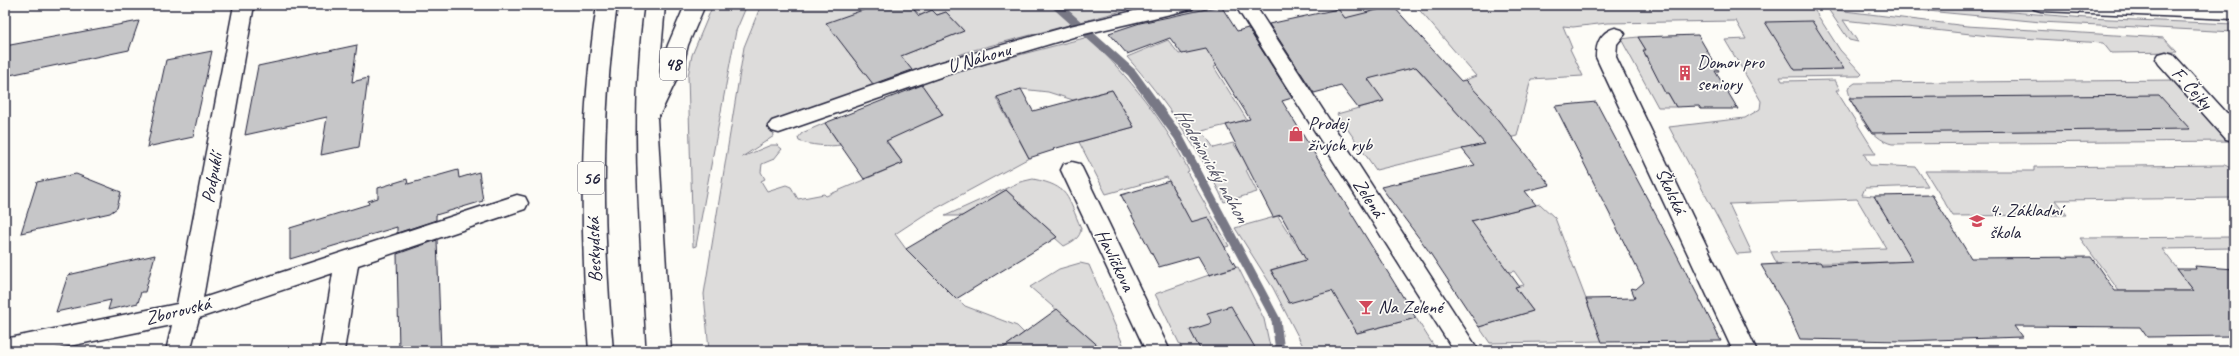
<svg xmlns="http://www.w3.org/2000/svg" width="2239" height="356" font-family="Caveat,sans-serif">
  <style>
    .green { fill: #dddcdb; stroke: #807f8b }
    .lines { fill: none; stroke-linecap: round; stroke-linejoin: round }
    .stream { stroke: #787885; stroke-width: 9 }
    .building { fill: #c6c6c8; stroke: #22223b }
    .minor-casing { stroke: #22223b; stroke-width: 3 }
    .major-casing { stroke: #22223b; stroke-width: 3 }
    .minor { fill: #fdfcf7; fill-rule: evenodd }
    .major { fill: #fdfcf7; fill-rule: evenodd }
    .labels { text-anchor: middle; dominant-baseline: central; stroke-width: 3.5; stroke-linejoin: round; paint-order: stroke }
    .shield { fill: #fdfcf7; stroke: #646373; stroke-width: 1 }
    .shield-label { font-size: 18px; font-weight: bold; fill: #22223b }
    .street-label { font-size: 19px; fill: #22223b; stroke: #fdfcf7 }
    .poi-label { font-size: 19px; fill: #22223b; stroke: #fdfcf7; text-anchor: start }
    .water-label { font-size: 20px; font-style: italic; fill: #545466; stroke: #fdfcf7 }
  </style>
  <rect width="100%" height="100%" fill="#fdfcf7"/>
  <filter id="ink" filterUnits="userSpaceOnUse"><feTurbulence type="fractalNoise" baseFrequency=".025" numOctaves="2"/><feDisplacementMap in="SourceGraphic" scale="8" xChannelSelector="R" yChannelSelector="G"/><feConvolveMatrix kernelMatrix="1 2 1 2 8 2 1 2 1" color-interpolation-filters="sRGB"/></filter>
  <g filter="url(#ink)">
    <g class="green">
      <path d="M713 5H747L736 31 696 246 693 247 688 76 692 55Z"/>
      <path d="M761 5H877L846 49 863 71 964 31 946 12 937 15 932 11 920 15 910 5H1145L970 51 771 124 774 136 742 157 771 145H777L782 149 774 159 762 164 761 172 765 179 761 181 767 191 786 185 791 187 798 199 824 194 826 196 903 163 881 133 921 118 926 123 943 115 921 84 977 66 1088 37C1130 78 1163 119 1189 171L1187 172 1229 246 1188 258 1190 221 1167 177 1106 194 1079 142 1134 127 1112 90 1073 100 1048 92 1021 89 996 98 1029 158 924 215 895 234 906 249 965 306 1017 326 1024 333 999 351H709L704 294 744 47Z"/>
      <path d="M1357 5H1365L1370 12 1355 32 1338 9Z"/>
      <path d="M1415 5H1793L1813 8 1840 50 1862 74 1860 76 1780 77 1782 81 1835 80 1840 90H1836L1876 154H1864L1870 165 1916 167 1928 186 1865 188 1862 195 1874 196 1929 286 1910 287 1893 262 1777 264 1771 252 1886 248 1857 199 1729 204 1752 253 1737 254 1669 127 1745 118 1760 109 1761 101 1725 40 1746 39 1736 21 1607 23 1573 27 1563 26 1572 48 1570 49 1583 76 1531 79 1517 136 1376 170 1337 114 1384 101 1352 83 1372 78 1358 61 1401 51 1462 118 1491 109 1465 80 1476 76Z"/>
      <path d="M1866 5H1924L2086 18 2234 24V32L2041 22Z"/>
      <path d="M1828 9 1967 26 2164 38 2177 52 2111 53 2103 43 1989 36 1843 20 1858 42 1849 40Z"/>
      <path d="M1638 37 1646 50 1643 51 1676 107H1658L1621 39Z"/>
      <path d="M1168 40 1179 54 1217 46 1229 63 1214 67 1247 120 1202 131 1214 148 1233 143 1250 168 1246 170 1257 192 1224 202C1200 150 1165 100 1127 57Z"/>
      <path d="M2178 80 2233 141 1892 144C1872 140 1850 107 1848 88L1855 83Z"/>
      <path d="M825 123 840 145C832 147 807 145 799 141L798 138 802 133Z"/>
      <path d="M2225 165 2234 170V198L2055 200 2067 215 1953 216 1925 171H2034V167Z"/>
      <path d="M1033 179C1070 186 1067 197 1081 228 1081 238 1072 242 1064 246L1055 238 1056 236 1006 190 963 216H945L1020 182Z"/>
      <path d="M1540 204 1555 218 1602 341 1490 343 1479 327 1533 311 1515 287 1524 285 1514 271 1506 273 1455 225Z"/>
      <path d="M1278 216 1295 243 1316 237 1304 272 1298 262 1270 270 1277 280 1324 277 1357 333 1416 318 1437 351H1304V348L1273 288 1235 228Z"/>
      <path d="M2234 237V248L2162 249 2194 291H2119L2080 238Z"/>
      <path d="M1080 263 1089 265 1126 351H1104L1030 287 1059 269Z"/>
      <path d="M1238 267 1264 319 1271 351H1183L1155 294 1209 275Z"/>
    </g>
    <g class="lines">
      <path class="stream" d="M1056 5 1132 73 1178 136 1276 320 1280 351"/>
    </g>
    <g class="building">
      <path d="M877 5H910L919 16 932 10 937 15 946 12 964 31 901 56 912 70 873 84 826 23Z"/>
      <path d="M1221 6 1237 31 1248 28 1292 98 1282 101 1416 318 1357 333 1332 291 1289 303 1271 270 1306 260 1281 215 1273 217 1226 125 1250 119 1206 49 1182 54 1170 38 1127 54 1109 33 1140 23Z"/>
      <path d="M1393 6 1461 81 1465 80 1492 109 1490 110 1550 185 1525 191 1536 205 1471 221 1519 286 1515 287 1533 311 1479 327 1428 250 1381 187 1475 165 1462 149 1485 144 1420 71 1416 67 1368 79 1384 101 1358 108 1341 86 1314 93 1269 24 1338 9 1345 18Z"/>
      <path d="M139 21 129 50 5 76V46Z"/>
      <path d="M1812 21 1828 46 1844 69 1795 70 1765 22Z"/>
      <path d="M1698 35 1719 71H1715L1738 109H1701L1699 106 1676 107 1668 93H1665L1643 50H1646L1638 37Z"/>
      <path d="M357 45 352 82 368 78 359 147 321 155 327 117 245 135 258 66Z"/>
      <path d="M212 51 193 137 147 147 166 60Z"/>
      <path d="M922 85 943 115 886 141 903 163 864 179 825 123Z"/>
      <path d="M1021 89 1033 111 1112 90 1134 127 1053 149 1054 150 1029 158 997 97Z"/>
      <path d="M2159 95 2190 129 1872 133 1849 98Z"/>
      <path d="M1596 102 1675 251 1721 341 1602 342 1586 299 1635 298 1631 288 1636 289 1644 282 1555 106Z"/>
      <path d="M458 170 459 178 479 172 483 201 436 215V220L397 233V227L290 259V228L369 204 368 201 378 198V188L407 179 408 184Z"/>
      <path d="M76 174 121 192 117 208 110 213 21 233 37 182Z"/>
      <path d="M1169 181 1191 222 1208 217 1236 267 1209 275 1198 256 1159 267 1121 195Z"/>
      <path d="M1006 190 1057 237 956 299 906 249Z"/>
      <path d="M1932 195 1971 258 2091 257 2115 291H2194L2177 269H2196L2195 266 2234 269V336L2147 337 2140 327 2014 326 2022 337 1904 341 1800 339 1784 304 1761 265 1820 262 1822 265 1913 261 1874 196Z"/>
      <path d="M437 240 441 351H399L397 254Z"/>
      <path d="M155 255 145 292H141L138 303 108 310 111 300 56 312 68 275Z"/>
      <path d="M1231 306 1257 351H1201L1190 330 1212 323 1207 313Z"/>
      <path d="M1057 309 1104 351H999Z"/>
    </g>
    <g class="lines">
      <g class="minor-casing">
        <g id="minor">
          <path d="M234 5H254L203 298 517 195 525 197 528 203 525 209 358 265 344 351H320L333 273 199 318 190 351H166L172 325 45 351H5V339L177 304Z"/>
          <path d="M1159 5H1195L1192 9 1080 35 949 74 779 133 772 131 768 126 772 121 935 64 1070 26Z"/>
          <path d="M1235 5H1255L1479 351H1454Z"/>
          <path d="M1615 28 1622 30 1625 34 1617 44 1616 57 1757 351H1733L1596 57C1596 43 1601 32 1615 28Z"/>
          <path d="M2166 52 2173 54 2234 121V141L2226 139 2159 64 2156 59 2159 54Z"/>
          <path d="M1072 162 1080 164 1083 170 1170 351H1146L1061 170 1064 164Z"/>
        </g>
      </g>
      <g class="major-casing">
        <g id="major">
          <path d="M597 5H617C600 121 603 235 613 351H589C580 235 579 121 597 5Z"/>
          <path d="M645 5H665L659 75 668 45 685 5H705L688 45 683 66 661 112 657 118 671 351H647C641 236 629 120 645 5Z"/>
          <path d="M2031 5 2234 7V19L2041 11 2034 9Z"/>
        </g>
      </g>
      <use href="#minor" class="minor"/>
      <use href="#major" class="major"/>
    </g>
  </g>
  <defs>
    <g id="building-bare" transform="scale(1.2)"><path d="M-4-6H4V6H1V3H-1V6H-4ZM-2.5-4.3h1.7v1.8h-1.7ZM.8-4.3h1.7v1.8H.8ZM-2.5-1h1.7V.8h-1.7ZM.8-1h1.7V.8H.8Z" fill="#d1495b" stroke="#fdfcf7" stroke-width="2.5" paint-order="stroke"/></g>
    <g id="shop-bare" transform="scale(1.2)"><path d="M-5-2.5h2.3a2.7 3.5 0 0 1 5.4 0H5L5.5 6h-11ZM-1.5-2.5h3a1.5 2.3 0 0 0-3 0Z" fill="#d1495b" stroke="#fdfcf7" stroke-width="2.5" paint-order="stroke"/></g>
    <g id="school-bare" transform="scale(1.2)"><path d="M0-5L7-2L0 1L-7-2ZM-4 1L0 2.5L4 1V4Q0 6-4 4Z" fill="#d1495b" stroke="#fdfcf7" stroke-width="2.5" paint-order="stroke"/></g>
    <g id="bar-bare" transform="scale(1.2)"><path d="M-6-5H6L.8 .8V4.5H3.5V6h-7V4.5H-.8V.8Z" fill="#d1495b" stroke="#fdfcf7" stroke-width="2.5" paint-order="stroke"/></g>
  </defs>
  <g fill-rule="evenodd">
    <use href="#building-bare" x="1685" y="73"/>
    <use href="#shop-bare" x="1296" y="134"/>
    <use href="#school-bare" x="1977" y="221"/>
    <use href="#bar-bare" x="1366" y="307"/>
  </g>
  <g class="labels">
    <g class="shield">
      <rect x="660" y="48" width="26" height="32" rx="3"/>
      <rect x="578" y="162" width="26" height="32" rx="3"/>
    </g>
    <g class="shield-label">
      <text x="673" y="64">48</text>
      <text x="591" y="178">56</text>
    </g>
    <g class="street-label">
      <text transform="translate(979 58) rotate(-16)">U Náhonu</text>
      <text transform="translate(2192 88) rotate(47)">F. Čejky</text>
      <text transform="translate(212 178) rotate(-80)">Podpuklí</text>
      <text transform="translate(1671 191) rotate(65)">Školská</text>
      <text transform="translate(1369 198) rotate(57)">Zelená</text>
      <text transform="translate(594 250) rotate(-92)">Beskydská</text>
      <text transform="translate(1115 260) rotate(64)">Havlíčkova</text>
      <text transform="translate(178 311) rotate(-14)">Zborovská</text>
    </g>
    <g class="poi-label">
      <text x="1697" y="62">Domov pro<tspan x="1697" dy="22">seniory</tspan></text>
      <text x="1308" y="123">Prodej<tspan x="1308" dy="22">živých ryb</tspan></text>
      <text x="1989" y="210">4. Základní<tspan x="1989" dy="22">škola</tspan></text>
      <text x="1378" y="307">Na Zelené</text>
    </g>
    <g class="water-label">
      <text transform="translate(1212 165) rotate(60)">Hodoňovický náhon</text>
    </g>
  </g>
  <rect width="2239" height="356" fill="none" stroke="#fdfcf7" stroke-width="20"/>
  <rect x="10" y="10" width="2219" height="336" fill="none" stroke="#22223b" stroke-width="1.5" filter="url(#ink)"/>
</svg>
